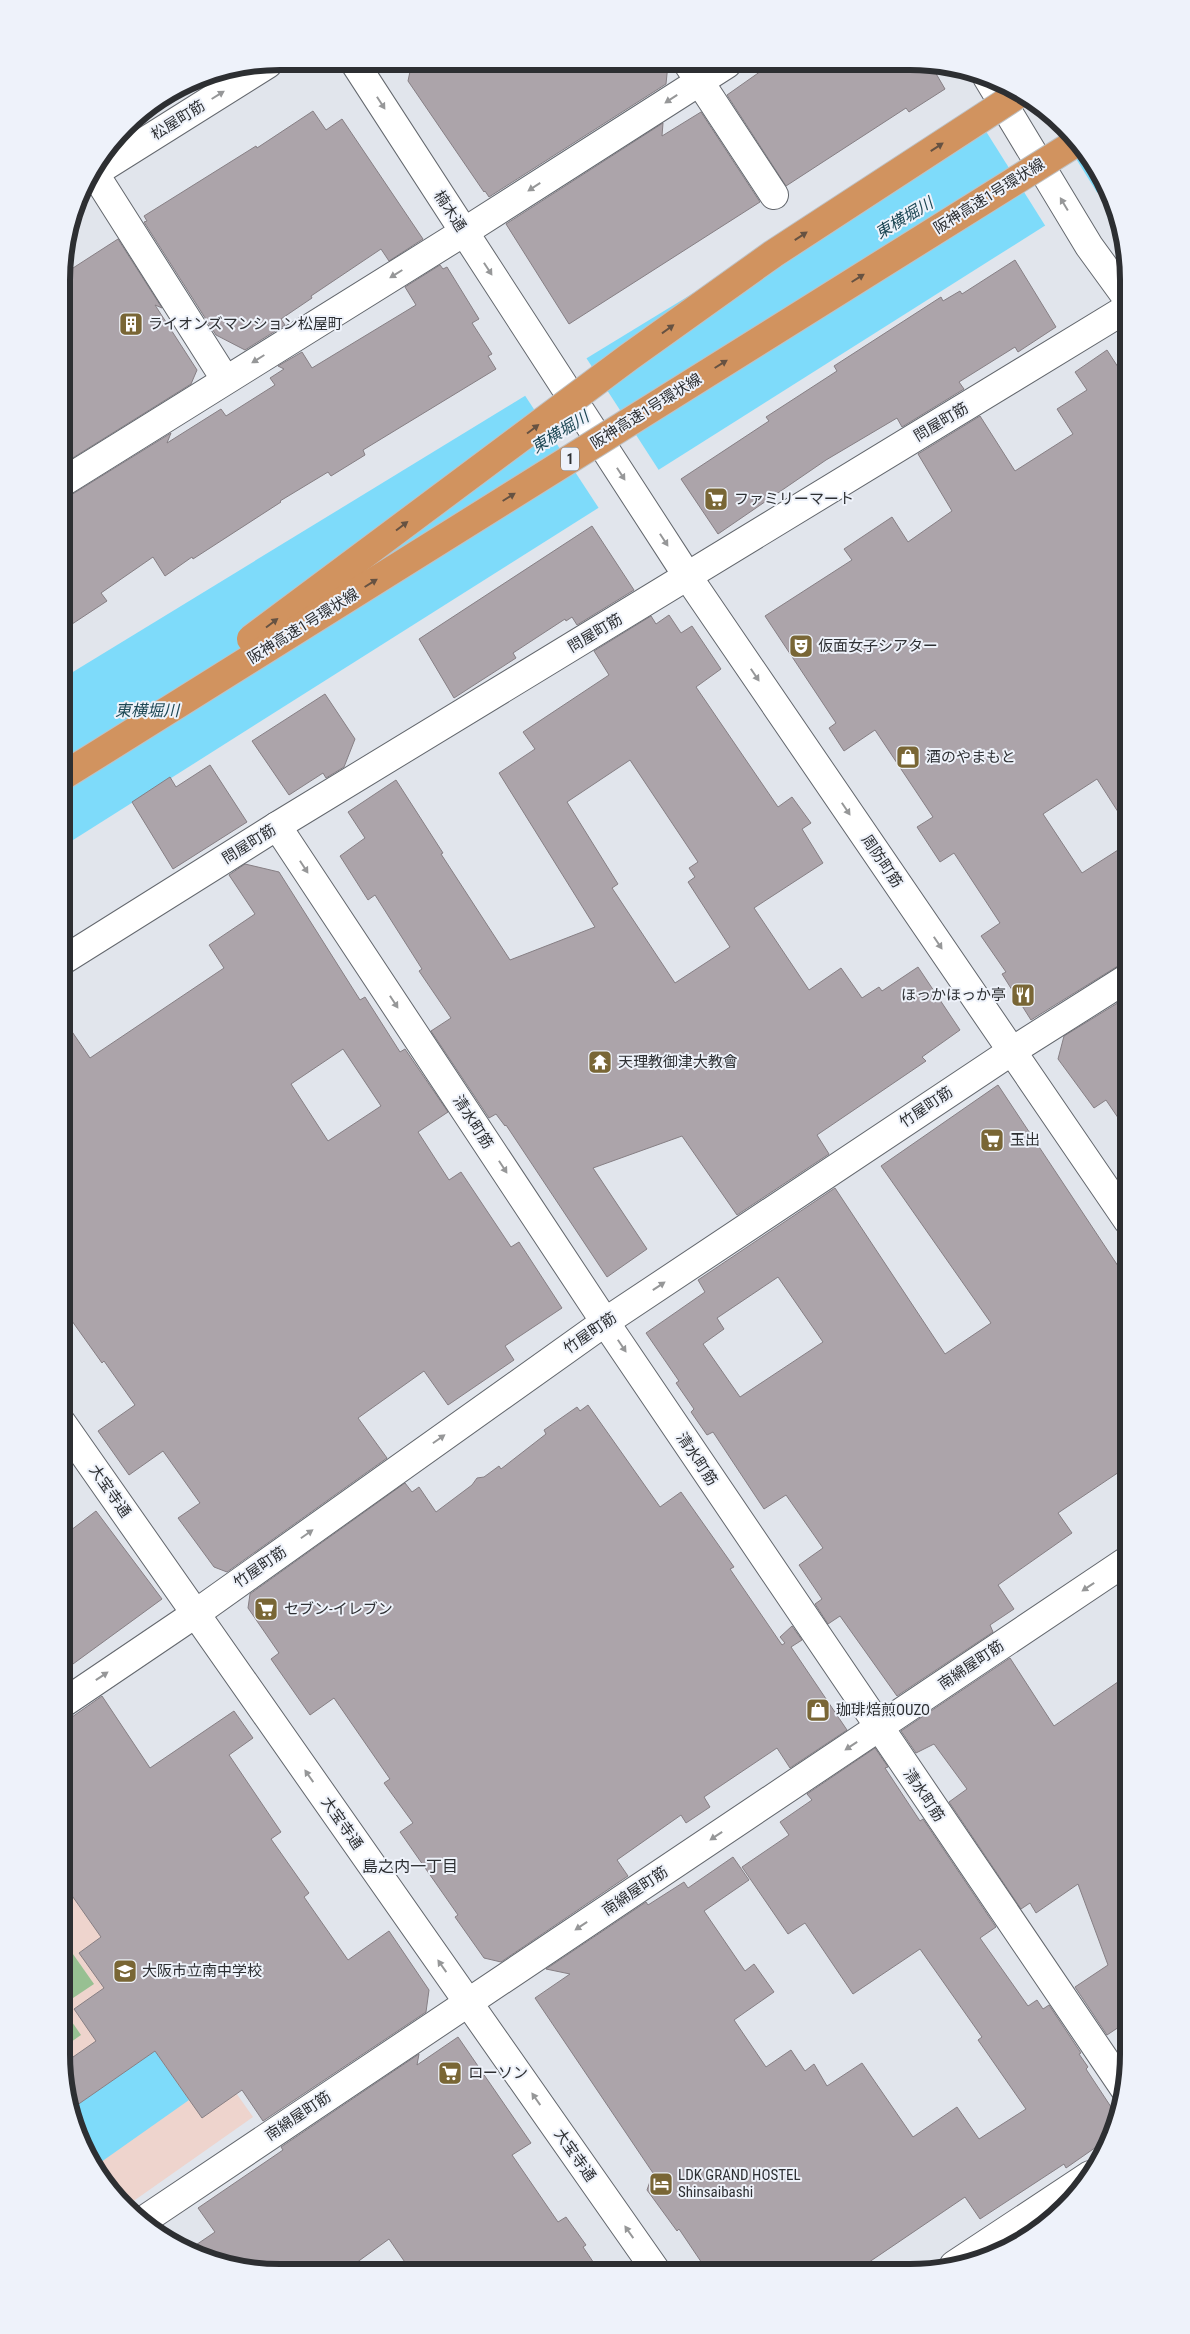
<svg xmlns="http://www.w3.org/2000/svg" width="1190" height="2334" font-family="'Roboto Condensed','Noto Sans JP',sans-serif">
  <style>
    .education { fill: #eed4cd }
    .grass { fill: #97c092 }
    .water { fill: #7edbfa }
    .pier { fill: #e1e5ec }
    .building { fill: #aca4aa; stroke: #867f84; fill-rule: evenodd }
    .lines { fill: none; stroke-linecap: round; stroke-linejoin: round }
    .minor-casing { stroke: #63676d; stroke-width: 30 }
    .tertiary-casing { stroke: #63676d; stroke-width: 30 }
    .minor { stroke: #fff; stroke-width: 28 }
    .tertiary { stroke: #fff; stroke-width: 28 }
    .motorway-bridge-casing { stroke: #c0c1c2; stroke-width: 30; stroke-linecap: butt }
    .motorway-bridge { stroke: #d1935f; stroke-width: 28 }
    .oneway { fill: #969798 }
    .oneway2 { fill: #665242 }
    .labels { text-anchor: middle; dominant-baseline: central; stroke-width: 4; stroke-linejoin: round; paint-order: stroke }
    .shield { fill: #eef2fa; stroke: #676a6e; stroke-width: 1 }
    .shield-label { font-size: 14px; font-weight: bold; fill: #2d2f32 }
    .street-label { font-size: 15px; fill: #2d2f32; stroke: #eef2fa }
    .poi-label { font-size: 15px; fill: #2d2f32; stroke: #eef2fa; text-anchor: start }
    .water-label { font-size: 16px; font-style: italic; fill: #1e4855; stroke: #eef2fa }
    .neighbourhood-label { font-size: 16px; fill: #2d2f32; stroke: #eef2fa }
    .rim { fill: none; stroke: #2d2f32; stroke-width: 6 }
  </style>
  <rect width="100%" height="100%" fill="#e1e5ec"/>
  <path class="education" d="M62 1737 212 1954 163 1989 253 2117 125 2207 98 2176 73 2124 61 2054Z"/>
  <g class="grass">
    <path d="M61 1937 94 1984 61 2006Z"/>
    <path d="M61 2006 81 2035 61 2049Z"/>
  </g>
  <g class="water">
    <path d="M1021 93 1054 116 1092 159 1106 187 62 847 63 678Z"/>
    <path d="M155 2051 189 2100 94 2167 73 2124 70 2110Z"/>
  </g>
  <g class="pier">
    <path d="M1018 92 1045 109 1098 194 1046 227 977 117Z"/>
    <path d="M585 356 660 472 600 510 524 394Z"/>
  </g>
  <g class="building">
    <path d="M412 62H465L668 64 666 84 489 197 485 191 484 192 408 81Z"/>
    <path d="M771 64 931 65 945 89 909 112 906 108 786 186 727 95Z"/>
    <path d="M313 111 326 130 342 119 423 239 389 261 381 249 311 296 312 298 281 319 285 325 245 350 216 335 144 222 147 221 144 216 256 146 257 148Z"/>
    <path d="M701 112 760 202 569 324 506 224 663 123 662 136Z"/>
    <path d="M118 239 162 308 155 305 197 370 191 384 63 464V268H73Z"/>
    <path d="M1015 260 1056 327 1018 352 1015 347 959 382 964 389 902 427 897 418 826 460 718 534 681 479 769 421 766 417 837 371 834 366 941 297 943 301 960 291 962 294Z"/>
    <path d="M440 265 443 269 447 267 479 319 472 323 492 354 488 356 496 369 363 450 365 455 331 476 328 472 280 501 281 502 193 559 192 557 165 576 153 557 101 593 107 601 63 630V498L71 495 171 433 167 443 221 409 226 416 275 385 270 378 284 369 278 366 302 352 312 368 416 305 405 287Z"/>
    <path d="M1107 350 1129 384V829L1097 779 1043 814 1082 873 1129 843V961L1121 964 1031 1020 1002 974 1006 972 981 936 1000 923 954 853 940 862 917 827 933 817 875 730 844 751 829 728 836 723 765 616 852 560 844 549 892 517 908 542 952 511 918 454 980 416 1015 471 1073 434 1057 409 1087 390 1075 372Z"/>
    <path d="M592 526 634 590 577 625 572 617 566 621 565 619 513 653 516 658 454 698 419 639Z"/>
    <path d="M669 615 681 633 692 626 721 669 696 687 778 807 792 797 811 823 802 829 823 863 754 908 809 990 841 968 862 998 879 987 882 991 918 967 960 1030 922 1057 926 1061 817 1135 829 1154 737 1215 682 1136 593 1168 647 1249 607 1277 506 1125 505 1126 496 1114 489 1118 431 1031 451 1018 419 971 422 969 375 895 368 900 340 856 365 838 348 812 396 780 443 853 441 854 510 960 595 927 499 773 535 749 523 732 609 675 594 651 651 616 656 624ZM630 760 698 862 689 868 695 877 688 882 730 947 675 983 612 888 618 884 567 802Z"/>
    <path d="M325 694 355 739 344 767 326 778 323 773 289 795 252 741Z"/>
    <path d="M210 765 247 822 173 869 132 802 170 777 176 787Z"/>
    <path d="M245 864 279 872 360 1000 365 997 400 1052 405 1049 448 1112 418 1132 449 1180 461 1172 511 1247 519 1242 562 1308 505 1346 514 1360 448 1405 424 1371 358 1418 387 1458 227 1572 214 1567 178 1518 200 1503 163 1451 129 1475 98 1431 135 1405 104 1361 102 1363 62 1307V1017L90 1058 224 968 209 945 255 914 229 875ZM343 1049 381 1106 328 1141 291 1084Z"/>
    <path d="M1129 996V1134L1106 1100 1094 1108 1058 1059 1064 1036Z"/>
    <path d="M998 1085 1128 1281V1466L1058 1513 1072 1533 998 1585 1014 1609 990 1625 993 1632 897 1696 840 1616 828 1624 815 1604 822 1599 799 1565 823 1548 786 1495 764 1509 713 1432 707 1435 691 1412 694 1409 676 1383 679 1381 646 1333 705 1292 698 1280 835 1188 945 1354 991 1323 881 1166ZM778 1277 823 1342 740 1397 703 1344 724 1329 717 1318Z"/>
    <path d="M588 1405 660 1507 681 1492 734 1567 730 1569 782 1645 785 1643 780 1637 792 1626 802 1640 791 1647 847 1730 790 1768 777 1748 704 1797 710 1807 686 1823 681 1815 617 1860 628 1876 501 1962 484 1958 455 1917 458 1915 400 1832 413 1823 384 1783 390 1779 334 1698 310 1715 271 1659 279 1653 248 1608 250 1594 405 1483 412 1492 419 1487 436 1512 472 1485 477 1478 484 1477 499 1466 501 1469 546 1434 544 1430 577 1407 580 1411Z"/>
    <path d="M96 1511 162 1599 62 1672V1537Z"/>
    <path d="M1010 1658 1054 1726 1128 1675V2021L1107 2035 1075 1987 1108 1965 1078 1884 1036 1913 1030 1903 1021 1909 949 1802 967 1789 934 1744 916 1753 901 1731Z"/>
    <path d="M102 1696 150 1768 234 1711 253 1738 229 1755 281 1832 271 1839 309 1893 304 1897 348 1960 389 1931 429 1990 426 2012 263 2121 242 2090 202 2118 155 2051 70 2110 63 2064 96 2041 74 2009 104 1988 79 1953 101 1937 61 1880 62 1724Z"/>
    <path d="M875 1748 888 1767 885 1768 920 1821 923 1819 996 1927 980 1938 1028 2006 1037 2000 1043 2009 1049 2005 1081 2053 1079 2054 1088 2067 1086 2069 1117 2116 1112 2136 1066 2168 1064 2164 980 2219 965 2197 853 2273 708 2272 679 2229 677 2231 647 2190 653 2173 535 1998 570 1974 546 1969 646 1902 648 1905 684 1882 688 1888 733 1857 749 1880 704 1911 745 1971 754 1964 774 1992 734 2020 766 2067 791 2050 805 2071 814 2064 827 2086 862 2063 913 2137 957 2107 979 2139 1026 2109 978 2040 982 2037 920 1949 853 1994 805 1923 788 1934 742 1867 789 1835 780 1822 812 1800 807 1794Z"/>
    <path d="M458 2037 531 2143 512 2155 558 2222 566 2217 586 2245 583 2247 600 2272 411 2271 389 2239 345 2271H251L196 2256 187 2251 215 2232 198 2208 283 2150 281 2147 419 2054 417 2065Z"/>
  </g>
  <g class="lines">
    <g class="minor-casing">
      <g id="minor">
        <path d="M354 62 688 577 1128 1221"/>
        <path d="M688 64 774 195"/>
        <path d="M987 77 1089 246 1129 301"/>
        <path d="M93 171 225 379"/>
        <path d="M63 482 464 232 727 64"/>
        <path d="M277 826 605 1322 1124 2088"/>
        <path d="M62 1423 657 2272"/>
        <path d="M62 1704 195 1614 605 1322 1012 1051 1129 977"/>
        <path d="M141 2222 1128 1560"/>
        <path d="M954 2265 1090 2175"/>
      </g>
    </g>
    <g class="tertiary-casing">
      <g id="tertiary">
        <path d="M88 177 268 64"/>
        <path d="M62 961 277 826 1129 307"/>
      </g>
    </g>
    <use href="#minor" class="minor"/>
    <use href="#tertiary" class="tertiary"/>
    <g class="motorway-bridge-casing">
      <g id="motorway-bridge">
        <path d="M251 639 629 357 773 254 1020 93"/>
        <path d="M63 776 1077 142"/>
      </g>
    </g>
    <use href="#motorway-bridge" class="motorway-bridge"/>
  </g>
  <defs><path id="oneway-solid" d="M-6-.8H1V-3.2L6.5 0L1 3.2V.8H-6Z" transform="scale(1.25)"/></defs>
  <g class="oneway">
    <use href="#oneway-solid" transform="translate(218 95) rotate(-32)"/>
    <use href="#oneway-solid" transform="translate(671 99) rotate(147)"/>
    <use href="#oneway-solid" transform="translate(381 103) rotate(57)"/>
    <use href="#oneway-solid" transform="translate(534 187) rotate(147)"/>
    <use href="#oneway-solid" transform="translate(1064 204) rotate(-121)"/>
    <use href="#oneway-solid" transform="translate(488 269) rotate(57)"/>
    <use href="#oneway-solid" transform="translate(396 274) rotate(148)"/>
    <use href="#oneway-solid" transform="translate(258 359) rotate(148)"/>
    <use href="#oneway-solid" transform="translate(621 474) rotate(57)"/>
    <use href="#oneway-solid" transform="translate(664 540) rotate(57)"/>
    <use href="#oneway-solid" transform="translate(755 675) rotate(56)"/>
    <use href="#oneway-solid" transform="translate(846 809) rotate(56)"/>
    <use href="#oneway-solid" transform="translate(304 867) rotate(57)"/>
    <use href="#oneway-solid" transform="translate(938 943) rotate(56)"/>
    <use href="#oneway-solid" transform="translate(394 1002) rotate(57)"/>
    <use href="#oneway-solid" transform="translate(503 1167) rotate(57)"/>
    <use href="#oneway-solid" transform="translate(659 1286) rotate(-34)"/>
    <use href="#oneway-solid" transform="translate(622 1346) rotate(56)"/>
    <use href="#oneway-solid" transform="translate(439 1439) rotate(-35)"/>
    <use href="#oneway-solid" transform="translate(307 1534) rotate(-35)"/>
    <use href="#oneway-solid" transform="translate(1088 1587) rotate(146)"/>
    <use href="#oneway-solid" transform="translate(102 1676) rotate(-34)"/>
    <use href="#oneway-solid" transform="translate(851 1746) rotate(146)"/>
    <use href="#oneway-solid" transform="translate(309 1776) rotate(-125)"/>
    <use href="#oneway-solid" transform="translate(716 1836) rotate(146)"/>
    <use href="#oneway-solid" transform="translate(581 1926) rotate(146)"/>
    <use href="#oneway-solid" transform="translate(442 1966) rotate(-125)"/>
    <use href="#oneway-solid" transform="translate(536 2099) rotate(-125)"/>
    <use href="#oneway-solid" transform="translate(629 2232) rotate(-125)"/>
  </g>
  <g class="oneway2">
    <use href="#oneway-solid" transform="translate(937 147) rotate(-33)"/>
    <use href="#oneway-solid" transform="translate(801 236) rotate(-33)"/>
    <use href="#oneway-solid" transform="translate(858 278) rotate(-32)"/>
    <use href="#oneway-solid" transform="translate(668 329) rotate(-36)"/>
    <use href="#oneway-solid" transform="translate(721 364) rotate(-32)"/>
    <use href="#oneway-solid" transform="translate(533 429) rotate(-37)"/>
    <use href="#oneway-solid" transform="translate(509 497) rotate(-32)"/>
    <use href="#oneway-solid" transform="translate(402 526) rotate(-37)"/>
    <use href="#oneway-solid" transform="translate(371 583) rotate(-32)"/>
    <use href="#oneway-solid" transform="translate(272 623) rotate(-37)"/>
  </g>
  <defs>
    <g id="building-square" transform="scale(1.25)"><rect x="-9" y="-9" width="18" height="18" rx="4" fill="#796635" stroke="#eef2fa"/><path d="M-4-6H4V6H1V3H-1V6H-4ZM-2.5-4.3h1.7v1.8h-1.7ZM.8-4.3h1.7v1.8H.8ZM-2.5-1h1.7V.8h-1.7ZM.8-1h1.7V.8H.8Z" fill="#fff"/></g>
    <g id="supermarket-square" transform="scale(1.25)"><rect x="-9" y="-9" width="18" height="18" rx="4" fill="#796635" stroke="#eef2fa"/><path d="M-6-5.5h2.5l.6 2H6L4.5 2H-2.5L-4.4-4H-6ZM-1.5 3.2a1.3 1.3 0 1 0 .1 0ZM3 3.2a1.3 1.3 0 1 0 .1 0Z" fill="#fff"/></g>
    <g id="theatre-square" transform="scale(1.25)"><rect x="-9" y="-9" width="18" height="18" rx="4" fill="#796635" stroke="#eef2fa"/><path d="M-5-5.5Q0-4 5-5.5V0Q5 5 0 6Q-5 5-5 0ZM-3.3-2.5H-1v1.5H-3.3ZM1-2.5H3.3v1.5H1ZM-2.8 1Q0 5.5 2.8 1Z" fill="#fff"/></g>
    <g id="shop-square" transform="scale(1.25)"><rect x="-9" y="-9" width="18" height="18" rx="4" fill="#796635" stroke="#eef2fa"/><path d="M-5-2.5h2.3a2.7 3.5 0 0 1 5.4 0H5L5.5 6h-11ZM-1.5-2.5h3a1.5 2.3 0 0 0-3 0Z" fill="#fff"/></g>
    <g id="restaurant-square" transform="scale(1.25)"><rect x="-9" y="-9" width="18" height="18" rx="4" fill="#796635" stroke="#eef2fa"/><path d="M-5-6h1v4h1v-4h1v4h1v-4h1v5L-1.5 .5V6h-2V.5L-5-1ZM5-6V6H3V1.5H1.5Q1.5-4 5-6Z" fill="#fff"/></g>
    <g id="temple-square" transform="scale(1.25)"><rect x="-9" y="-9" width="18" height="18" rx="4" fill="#796635" stroke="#eef2fa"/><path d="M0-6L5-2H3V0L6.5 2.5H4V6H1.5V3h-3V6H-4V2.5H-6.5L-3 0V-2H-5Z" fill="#fff"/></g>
    <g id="school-square" transform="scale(1.25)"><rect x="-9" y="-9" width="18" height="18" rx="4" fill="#796635" stroke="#eef2fa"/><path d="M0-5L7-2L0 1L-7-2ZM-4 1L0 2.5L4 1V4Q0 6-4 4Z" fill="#fff"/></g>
    <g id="hotel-square" transform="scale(1.25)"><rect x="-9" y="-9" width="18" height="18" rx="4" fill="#796635" stroke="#eef2fa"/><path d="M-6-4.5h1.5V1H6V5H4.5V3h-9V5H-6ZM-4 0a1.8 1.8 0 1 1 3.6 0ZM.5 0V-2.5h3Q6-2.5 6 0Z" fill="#fff"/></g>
  </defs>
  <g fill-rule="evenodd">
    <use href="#building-square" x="131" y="324"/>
    <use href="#supermarket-square" x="716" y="499"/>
    <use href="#theatre-square" x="801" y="646"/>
    <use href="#shop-square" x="908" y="757"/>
    <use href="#restaurant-square" x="1023" y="995"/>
    <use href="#temple-square" x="600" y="1062"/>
    <use href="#supermarket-square" x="992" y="1140"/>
    <use href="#supermarket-square" x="266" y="1609"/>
    <use href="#shop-square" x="818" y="1710"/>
    <use href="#school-square" x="125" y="1971"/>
    <use href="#supermarket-square" x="450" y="2073"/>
    <use href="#hotel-square" x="661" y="2184"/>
  </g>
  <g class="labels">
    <rect class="shield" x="561" y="447.5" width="18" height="23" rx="4"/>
    <g class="shield-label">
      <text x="570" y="459">1</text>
    </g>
    <g class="street-label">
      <text transform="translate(178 120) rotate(-32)">松屋町筋</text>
      <text transform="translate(989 196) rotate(-32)">阪神高速1号環状線</text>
      <text transform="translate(450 211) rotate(57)">楠木通</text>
      <text transform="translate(646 411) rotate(-32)">阪神高速1号環状線</text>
      <text transform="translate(941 422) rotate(-31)">問屋町筋</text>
      <text transform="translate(303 626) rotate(-32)">阪神高速1号環状線</text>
      <text transform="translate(595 633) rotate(-31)">問屋町筋</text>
      <text transform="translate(249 844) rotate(-32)">問屋町筋</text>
      <text transform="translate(882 861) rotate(56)">周防町筋</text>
      <text transform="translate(926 1107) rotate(-34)">竹屋町筋</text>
      <text transform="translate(473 1122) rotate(57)">清水町筋</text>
      <text transform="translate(590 1333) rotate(-35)">竹屋町筋</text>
      <text transform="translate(697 1459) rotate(56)">清水町筋</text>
      <text transform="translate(110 1491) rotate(55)">大宝寺通</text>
      <text transform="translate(260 1567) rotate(-35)">竹屋町筋</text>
      <text transform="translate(971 1665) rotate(-34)">南綿屋町筋</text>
      <text transform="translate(924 1795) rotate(56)">清水町筋</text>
      <text transform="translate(342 1823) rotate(55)">大宝寺通</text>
      <text transform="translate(635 1891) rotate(-34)">南綿屋町筋</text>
      <text transform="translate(298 2116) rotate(-34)">南綿屋町筋</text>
      <text transform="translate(575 2155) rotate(55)">大宝寺通</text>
    </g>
    <g class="poi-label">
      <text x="148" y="324">ライオンズマンション松屋町</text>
      <text x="734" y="499">ファミリーマート</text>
      <text x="818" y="646">仮面女子シアター</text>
      <text x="926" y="757">酒のやまもと</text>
      <text x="1006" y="995" text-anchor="end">ほっかほっか亭</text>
      <text x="618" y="1062">天理教御津大教會</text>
      <text x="1010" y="1140">玉出</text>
      <text x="284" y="1609">セブン-イレブン</text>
      <text x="836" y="1710">珈琲焙煎OUZO</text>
      <text x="142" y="1971">大阪市立南中学校</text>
      <text x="468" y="2073">ローソン</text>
      <text x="678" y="2175">LDK GRAND HOSTEL<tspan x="678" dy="17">Shinsaibashi</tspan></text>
    </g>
    <g class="water-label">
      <text transform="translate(904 218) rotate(-31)">東横堀川</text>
      <text transform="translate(560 432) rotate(-32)">東横堀川</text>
      <text x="147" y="710">東横堀川</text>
    </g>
    <g class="neighbourhood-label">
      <text x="410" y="1866">島之内一丁目</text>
    </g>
  </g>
  <path d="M0 0H1190V2334H0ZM280 70H910A210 210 0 0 1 1120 280V2054A210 210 0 0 1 910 2264H280A210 210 0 0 1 70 2054V280A210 210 0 0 1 280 70Z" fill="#eef2fa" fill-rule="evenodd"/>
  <path class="rim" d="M280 70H910A210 210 0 0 1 1120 280V2054A210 210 0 0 1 910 2264H280A210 210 0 0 1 70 2054V280A210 210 0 0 1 280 70Z"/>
</svg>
